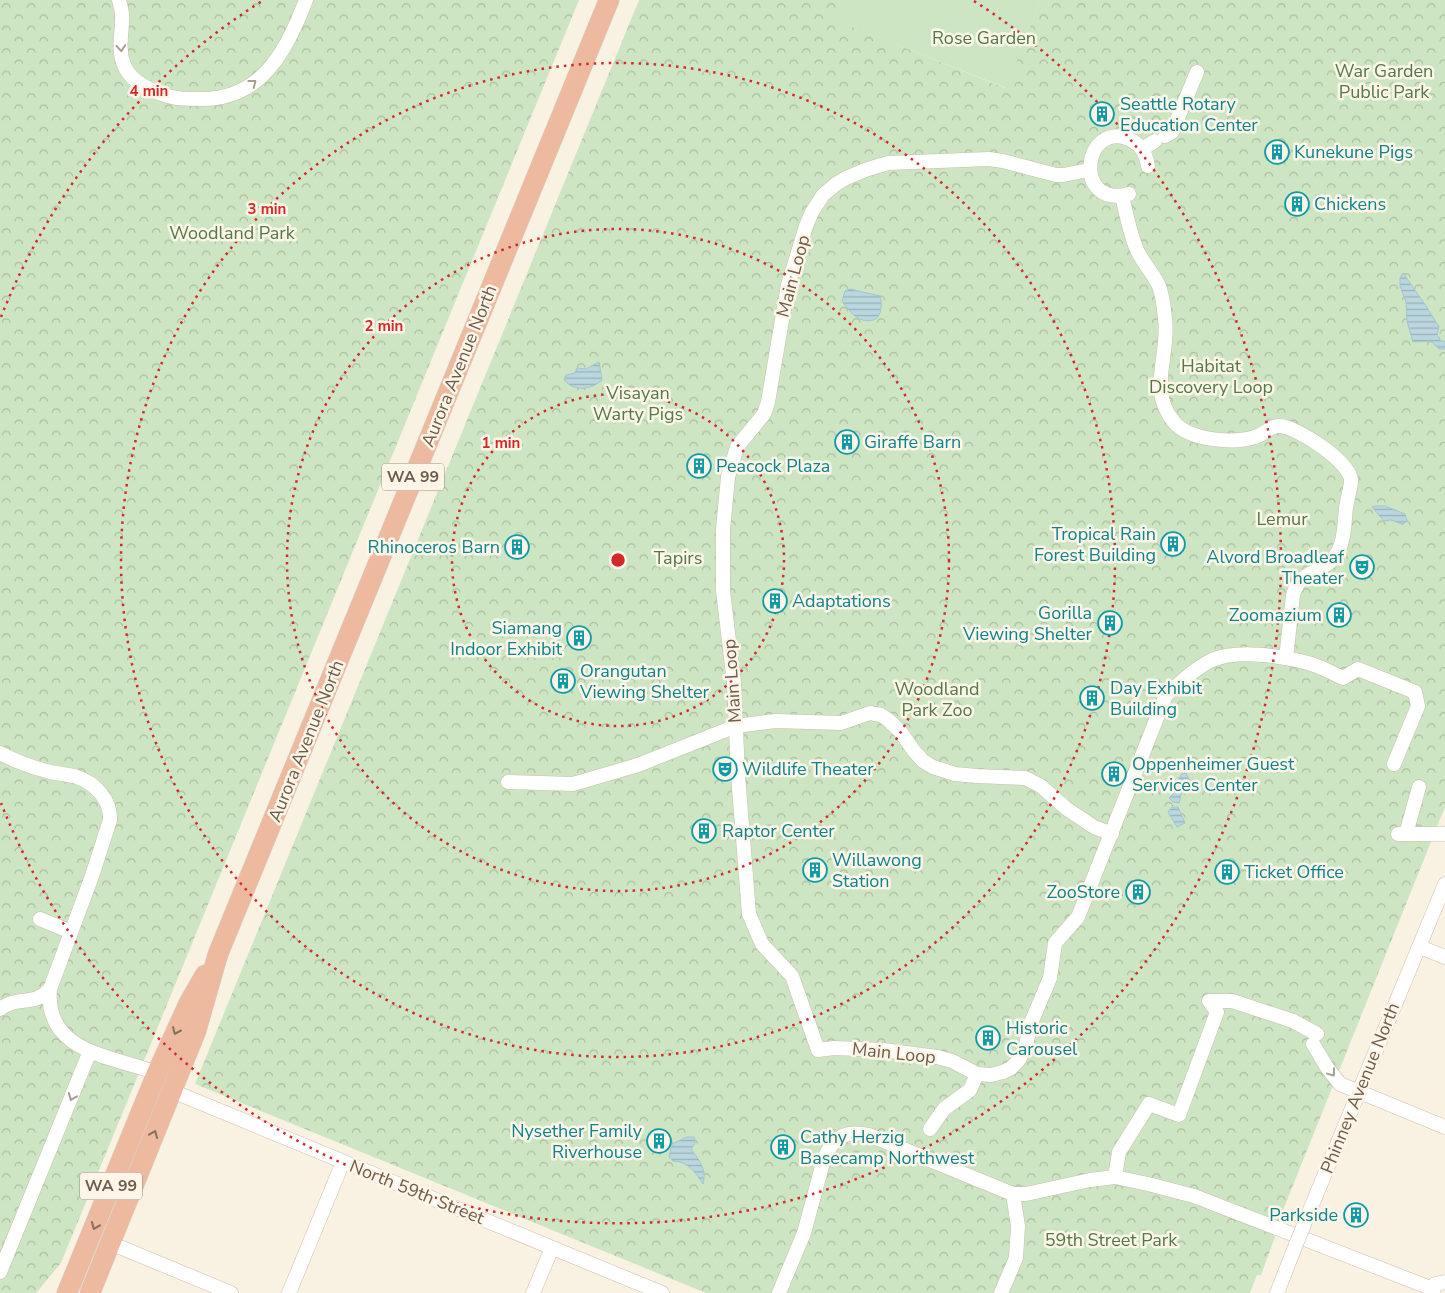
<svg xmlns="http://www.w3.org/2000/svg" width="1445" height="1293" font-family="'Nunito Sans',sans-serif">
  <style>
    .forest { fill: url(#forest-crowns) }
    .garden { fill: #cee5c3 }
    .water { fill: url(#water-rules); stroke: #a1c5d1 }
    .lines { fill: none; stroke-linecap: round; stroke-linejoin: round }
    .minor-casing { stroke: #cbbdae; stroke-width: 15 }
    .highway-casing { stroke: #d6d1cd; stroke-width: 21 }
    .minor { stroke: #fff; stroke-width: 14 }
    .highway { stroke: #edbaa0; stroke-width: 20 }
    .minor-bridge-casing { stroke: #cbbdae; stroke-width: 15; stroke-linecap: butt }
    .minor-bridge { stroke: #fff; stroke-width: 14 }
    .oneway { stroke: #a89d94 }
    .oneway2 { stroke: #876e5d }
    .ring { fill: none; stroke: #d62828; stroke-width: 2.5; stroke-dasharray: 2.5 5 }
    .labels { text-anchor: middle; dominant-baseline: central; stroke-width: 5; stroke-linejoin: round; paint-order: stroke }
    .shield { fill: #fdf6e8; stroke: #998a7b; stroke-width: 1 }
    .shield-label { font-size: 16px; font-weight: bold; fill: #6e5b4c }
    .park-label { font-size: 18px; fill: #537948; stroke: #fdf6e8 }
    .culture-label { font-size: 18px; fill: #0d838f; stroke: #fdf6e8; text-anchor: start }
    .street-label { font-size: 18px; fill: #6e5b4c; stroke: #fdf6e8 }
    .centre { fill: #d62828; stroke: #fdf6e8; stroke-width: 2.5 }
    .ring-label { font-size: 15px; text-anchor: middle; font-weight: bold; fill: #d62828; stroke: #fdf6e8; stroke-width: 5; stroke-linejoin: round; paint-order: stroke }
  </style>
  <defs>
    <pattern id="forest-crowns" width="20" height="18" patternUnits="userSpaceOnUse" patternTransform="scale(1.25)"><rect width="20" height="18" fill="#cee5c3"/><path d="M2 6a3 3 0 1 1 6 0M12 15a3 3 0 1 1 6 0" fill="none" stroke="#abbda1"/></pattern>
    <pattern id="water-rules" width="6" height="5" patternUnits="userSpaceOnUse" patternTransform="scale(1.25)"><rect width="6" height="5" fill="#bad7e0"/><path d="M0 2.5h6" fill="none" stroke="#9bb1b8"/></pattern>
  </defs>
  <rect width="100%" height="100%" fill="#f9f2e3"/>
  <g class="forest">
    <path d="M0 0H579L61 1263 36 1293H0Z"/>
    <path d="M639 0H844L836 20 1005 88 1041 0H1445V807L1273 1235 1275 1237 1261 1275H1257L1250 1293H706L195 1084Z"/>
  </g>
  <g class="garden">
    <path d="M844 0H1041L1006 88 835 20Z"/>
    <path d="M1072 1221 1080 1248H1060Z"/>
  </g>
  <g class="water">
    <path d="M1403 273 1426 306 1439 327 1437 334 1441 341H1445V349H1439L1431 341 1413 342 1407 321 1406 302 1400 286V278Z"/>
    <path d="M850 289 880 296C883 309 881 324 863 320 854 318 847 308 842 301L845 291Z"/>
    <path d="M599 362 602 380C591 390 575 392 564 380L566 375 575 373 577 368 586 369Z"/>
    <path d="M1375 506H1385L1405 514 1407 521 1402 524 1391 520 1384 521 1372 507Z"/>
    <path d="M1186 773 1190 781 1183 787 1179 803 1173 802 1169 798 1177 790V781L1182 774Z"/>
    <path d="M1172 807H1178L1185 823 1177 827 1168 812Z"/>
    <path d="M687 1137H694L695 1143 691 1149C700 1161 707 1170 703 1184 696 1173 688 1161 673 1161L669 1157 672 1144Z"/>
  </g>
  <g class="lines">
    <g class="minor-casing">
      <g id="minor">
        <path d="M119 0C120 5 122 10 122 15 123 31 117 48 124 65 130 80 147 89 162 94 174 99 187 99 200 99 262 100 286 51 306 0"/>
        <path d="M1165 136 1172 132 1197 72"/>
        <path d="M1142 149 1155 141"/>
        <path d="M1089 170 1063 175H1056L1003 161 989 159 888 163 868 169 846 178 836 184 823 195 812 212 806 226 788 285 768 402 764 414 737 447 728 477 723 529V591L734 683 738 775 749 914 762 944 792 976 818 1050 834 1048 883 1050 937 1057 952 1061 977 1074 991 1075 1003 1072 1011 1068 1018 1061 1025 1049 1031 1023 1050 978 1055 943 1078 917 1166 695C1180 683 1195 668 1212 660 1238 649 1281 656 1308 663 1320 666 1332 673 1343 678L1358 669 1415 692 1418 706 1394 764"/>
        <path d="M1129 194C1072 209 1083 120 1129 139 1141 144 1146 154 1148 166"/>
        <path d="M1122 196C1126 213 1130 234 1137 250 1143 263 1153 273 1159 286 1163 296 1164 309 1165 319 1170 355 1147 390 1174 422 1190 441 1237 445 1260 435 1266 432 1272 425 1280 426 1297 427 1353 463 1351 482 1350 491 1347 500 1346 508 1344 525 1345 545 1333 559 1317 576 1301 569 1293 595L1286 658"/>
        <path d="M0 753C15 761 30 767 47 771 56 774 67 774 77 777 95 783 111 800 110 820L92 876 50 989C44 1053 113 1056 157 1073"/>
        <path d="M508 782 573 784 638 765 736 726 775 721 841 723 870 713 881 715 887 719 900 731 914 751 923 761 933 767 955 774 977 776 1025 778 1041 786 1067 809 1094 827 1112 834"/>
        <path d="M1398 834H1445"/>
        <path d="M1406 834 1419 787"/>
        <path d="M40 919 71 932"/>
        <path d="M1420 947 1445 957"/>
        <path d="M0 1009C18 995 34 1007 50 989"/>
        <path d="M1313 1044 1328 1069 1340 1084 1445 1127"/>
        <path d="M172 1091 662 1293"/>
        <path d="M930 1129 944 1109 970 1090 977 1074"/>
        <path d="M1115 1177 1119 1152 1149 1104 1179 1115 1217 1012 1209 1001H1232L1293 1021 1317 1034"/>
        <path d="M1307 1217 1445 884"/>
        <path d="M110 1243 231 1293"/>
        <path d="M0 1272 90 1051"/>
        <path d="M289 1293 343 1162"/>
        <path d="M533 1293 552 1248"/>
        <path d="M779 1293 804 1233 824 1159C833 1137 845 1130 869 1135L1013 1194H1026L1090 1180 1115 1177 1148 1184 1194 1196 1433 1289"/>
        <path d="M1001 1293 1016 1258 1018 1226 1013 1194"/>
        <path d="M1277 1293 1293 1252"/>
        <path d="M1433 1293 1435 1284 1445 1282"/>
      </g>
    </g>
    <g class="highway-casing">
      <g id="highway">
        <path d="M67 1293 157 1073 189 1003 205 975"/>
        <path d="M90 1293 196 1031 218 954 609 0"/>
      </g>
    </g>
    <use href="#minor" class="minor"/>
    <use href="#highway" class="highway"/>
    <g class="minor-bridge-casing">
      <path id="minor-bridge" d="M1293 1252 1307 1217"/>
    </g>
    <use href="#minor-bridge" class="minor-bridge"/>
  </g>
  <defs><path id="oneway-chevron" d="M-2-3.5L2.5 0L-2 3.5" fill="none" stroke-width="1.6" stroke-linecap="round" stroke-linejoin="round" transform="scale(1.25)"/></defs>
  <g class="oneway">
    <use href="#oneway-chevron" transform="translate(121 48) rotate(86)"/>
    <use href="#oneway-chevron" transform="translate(253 83) rotate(-38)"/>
    <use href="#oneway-chevron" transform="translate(1332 1073) rotate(53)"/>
    <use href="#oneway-chevron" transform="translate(72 1097) rotate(112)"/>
  </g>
  <g class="oneway2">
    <use href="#oneway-chevron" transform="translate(176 1031) rotate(114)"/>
    <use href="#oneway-chevron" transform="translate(154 1134) rotate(-68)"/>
    <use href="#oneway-chevron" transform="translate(95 1226) rotate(112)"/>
  </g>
  <g class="ring">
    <circle cx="618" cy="560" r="166"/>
    <circle cx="618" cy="560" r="331"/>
    <circle cx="618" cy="560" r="497"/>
    <path d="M1 317A663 663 0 0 1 262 1M974 1A663 663 0 1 1 1 803"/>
  </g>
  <defs>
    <g id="building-ring" transform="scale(1.25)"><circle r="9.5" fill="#fdf6e8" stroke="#0f9aa8" stroke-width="1.5"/><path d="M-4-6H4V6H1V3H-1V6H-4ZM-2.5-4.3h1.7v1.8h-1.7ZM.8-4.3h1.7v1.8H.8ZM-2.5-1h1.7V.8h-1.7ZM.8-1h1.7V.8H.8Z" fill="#0f9aa8"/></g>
    <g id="theatre-ring" transform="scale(1.25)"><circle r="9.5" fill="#fdf6e8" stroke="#0f9aa8" stroke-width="1.5"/><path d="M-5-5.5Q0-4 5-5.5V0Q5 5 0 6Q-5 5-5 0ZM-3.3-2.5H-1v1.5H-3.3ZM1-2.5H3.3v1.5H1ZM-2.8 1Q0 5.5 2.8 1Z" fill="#0f9aa8"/></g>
  </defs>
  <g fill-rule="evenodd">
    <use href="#building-ring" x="1102" y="114"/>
    <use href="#building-ring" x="1277" y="152"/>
    <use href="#building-ring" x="1297" y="204"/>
    <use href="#building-ring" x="847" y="442"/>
    <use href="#building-ring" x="699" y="466"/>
    <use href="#building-ring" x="1173" y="544"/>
    <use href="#building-ring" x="517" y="547"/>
    <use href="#theatre-ring" x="1362" y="567"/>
    <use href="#building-ring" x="775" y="601"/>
    <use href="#building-ring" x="1339" y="615"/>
    <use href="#building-ring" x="1110" y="623"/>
    <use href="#building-ring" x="579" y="638"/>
    <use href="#building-ring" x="563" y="681"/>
    <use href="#building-ring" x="1092" y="698"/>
    <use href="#theatre-ring" x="725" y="769"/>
    <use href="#building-ring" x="1114" y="774"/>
    <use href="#building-ring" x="704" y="831"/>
    <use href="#building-ring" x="815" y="870"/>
    <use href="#building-ring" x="1227" y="872"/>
    <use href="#building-ring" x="1138" y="892"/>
    <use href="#building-ring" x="988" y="1038"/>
    <use href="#building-ring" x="659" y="1141"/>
    <use href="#building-ring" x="783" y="1147"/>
    <use href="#building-ring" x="1356" y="1215"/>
  </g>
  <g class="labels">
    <g class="shield">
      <rect x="382" y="463.5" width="62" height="27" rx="4"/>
      <rect x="80" y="1172.5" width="62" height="27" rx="4"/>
    </g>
    <g class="shield-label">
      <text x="413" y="477">WA 99</text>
      <text x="111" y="1186">WA 99</text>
    </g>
    <g class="park-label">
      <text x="984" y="38">Rose Garden</text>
      <text x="1384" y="71">War Garden<tspan x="1384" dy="21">Public Park</tspan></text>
      <text x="232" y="233">Woodland Park</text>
      <text x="1211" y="366">Habitat<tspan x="1211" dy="21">Discovery Loop</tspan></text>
      <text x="638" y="393">Visayan<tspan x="638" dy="21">Warty Pigs</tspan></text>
      <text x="1282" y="519">Lemur</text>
      <text x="678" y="558">Tapirs</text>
      <text x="937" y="689">Woodland<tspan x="937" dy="21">Park Zoo</tspan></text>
      <text x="1111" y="1240">59th Street Park</text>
    </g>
    <g class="culture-label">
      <text x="1120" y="104">Seattle Rotary<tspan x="1120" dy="21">Education Center</tspan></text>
      <text x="1294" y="152">Kunekune Pigs</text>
      <text x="1314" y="204">Chickens</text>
      <text x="864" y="442">Giraffe Barn</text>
      <text x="716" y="466">Peacock Plaza</text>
      <text x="1156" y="534" text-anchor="end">Tropical Rain<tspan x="1156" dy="21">Forest Building</tspan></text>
      <text x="500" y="547" text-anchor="end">Rhinoceros Barn</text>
      <text x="1344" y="557" text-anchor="end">Alvord Broadleaf<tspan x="1344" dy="21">Theater</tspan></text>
      <text x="792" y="601">Adaptations</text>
      <text x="1092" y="613" text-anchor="end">Gorilla<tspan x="1092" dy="21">Viewing Shelter</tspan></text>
      <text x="1322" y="615" text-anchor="end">Zoomazium</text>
      <text x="562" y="628" text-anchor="end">Siamang<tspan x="562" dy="21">Indoor Exhibit</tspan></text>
      <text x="580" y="671">Orangutan<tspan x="580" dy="21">Viewing Shelter</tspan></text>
      <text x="1110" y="688">Day Exhibit<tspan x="1110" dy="21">Building</tspan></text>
      <text x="1132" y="764">Oppenheimer Guest<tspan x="1132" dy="21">Services Center</tspan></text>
      <text x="742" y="769">Wildlife Theater</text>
      <text x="722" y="831">Raptor Center</text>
      <text x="832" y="860">Willawong<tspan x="832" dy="21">Station</tspan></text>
      <text x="1244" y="872">Ticket Office</text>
      <text x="1120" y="892" text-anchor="end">ZooStore</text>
      <text x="1006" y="1028">Historic<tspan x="1006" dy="21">Carousel</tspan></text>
      <text x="642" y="1131" text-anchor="end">Nysether Family<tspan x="642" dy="21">Riverhouse</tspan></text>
      <text x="800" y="1137">Cathy Herzig<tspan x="800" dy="21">Basecamp Northwest</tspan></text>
      <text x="1338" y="1215" text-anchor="end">Parkside</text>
    </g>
    <g class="street-label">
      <text transform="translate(793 276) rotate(-75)">Main Loop</text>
      <text transform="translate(459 366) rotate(-68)">Aurora Avenue North</text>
      <text transform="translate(732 681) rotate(-94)">Main Loop</text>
      <text transform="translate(306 741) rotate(-68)">Aurora Avenue North</text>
      <text transform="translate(894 1053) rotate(6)">Main Loop</text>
      <text transform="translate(1360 1088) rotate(-68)">Phinney Avenue North</text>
      <text transform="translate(417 1192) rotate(22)">North 59th Street</text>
    </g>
  </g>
  <circle cx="618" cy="560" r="8" class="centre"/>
  <g class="ring-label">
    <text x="149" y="96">4 min</text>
    <text x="267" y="214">3 min</text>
    <text x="384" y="331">2 min</text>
    <text x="501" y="448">1 min</text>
  </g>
</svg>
